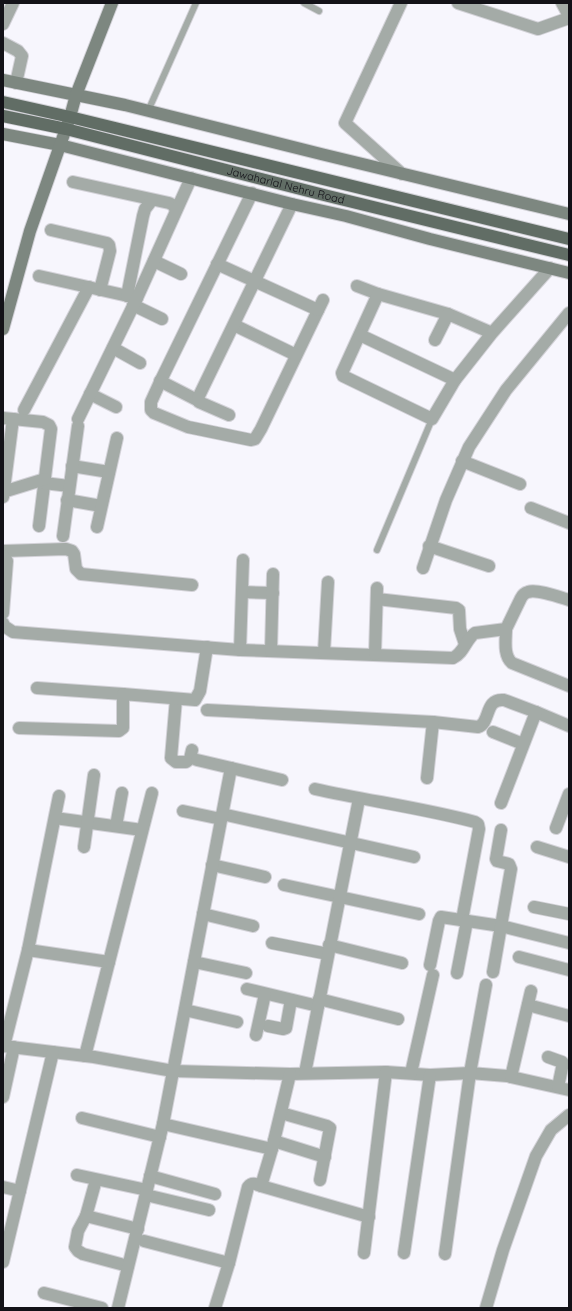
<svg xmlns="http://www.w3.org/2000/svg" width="572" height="1311" font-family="Quicksand,sans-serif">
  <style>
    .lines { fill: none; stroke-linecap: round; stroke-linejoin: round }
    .lane-casing { stroke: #d3d2d8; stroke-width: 8 }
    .street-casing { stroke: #d3d2d8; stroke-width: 14 }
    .secondary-casing { stroke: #d3d2d8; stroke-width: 14 }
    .primary-casing { stroke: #d3d2d8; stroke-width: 14 }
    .lane { stroke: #a4aba7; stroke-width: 6 }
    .street { stroke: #a4aba7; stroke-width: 12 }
    .secondary { stroke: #7d8780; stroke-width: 12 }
    .primary { stroke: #616d65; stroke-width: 12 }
    .labels { text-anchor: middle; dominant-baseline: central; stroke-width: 3; stroke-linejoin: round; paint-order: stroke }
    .street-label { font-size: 11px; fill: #131218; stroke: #f7f6fd }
  </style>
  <rect width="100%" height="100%" fill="#f7f6fd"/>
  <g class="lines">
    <g class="lane-casing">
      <g id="lane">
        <path d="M304 3 319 11"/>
        <path d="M148 111 196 3"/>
        <path d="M377 550 432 419"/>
      </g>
    </g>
    <g class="street-casing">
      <g id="street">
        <path d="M401 3 345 123 402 174"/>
        <path d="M458 3 538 29 569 18"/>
        <path d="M562 3 569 16"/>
        <path d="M3 24 13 3"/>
        <path d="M3 43 18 51 22 56 16 83"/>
        <path d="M73 182 169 203 173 205 176 210"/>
        <path d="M252 193 161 380 151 402V410L154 413 188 427 251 440 255 439 261 429 323 300"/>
        <path d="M51 230 107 243 109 245 110 251 100 290"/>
        <path d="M154 261 181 274"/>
        <path d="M217 264 318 310"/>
        <path d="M39 276 137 298"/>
        <path d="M357 286 378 294"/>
        <path d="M127 296 143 216 145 209 152 200"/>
        <path d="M133 305 162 319"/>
        <path d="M234 325 296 355"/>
        <path d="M492 333 455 380 432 419 343 376 342 373 378 294 448 314 492 333 550 268"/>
        <path d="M360 335 455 380"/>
        <path d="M435 340 448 314"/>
        <path d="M113 348 140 363"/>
        <path d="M160 381 197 400"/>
        <path d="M90 394 116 407"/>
        <path d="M24 410 89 287"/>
        <path d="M229 415 199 402 198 398 292 204"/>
        <path d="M3 418 43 422 49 425 51 429 39 526"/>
        <path d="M78 419 137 298 191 178"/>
        <path d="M462 461 520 484"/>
        <path d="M72 466 109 472"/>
        <path d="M44 483 69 486"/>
        <path d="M3 492 45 479"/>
        <path d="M3 497 13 419"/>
        <path d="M67 500 101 506"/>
        <path d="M531 508 569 523"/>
        <path d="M97 527 117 438"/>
        <path d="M63 536 78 426"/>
        <path d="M429 546 489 566"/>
        <path d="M3 551 66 549 72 551 74 554 76 569 81 574 192 585"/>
        <path d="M3 556 7 561 3 613"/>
        <path d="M423 568 446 500 469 447 506 390 569 313"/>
        <path d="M242 592 273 593"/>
        <path d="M377 599 456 608 459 610 460 629 465 644"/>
        <path d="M3 623 4 626 13 632 240 650 453 658C464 653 466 639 475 633L506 629 521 598C522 596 524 593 528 592 537 589 559 597 569 600"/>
        <path d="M506 629C506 640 503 655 512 663L569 686"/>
        <path d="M240 650 243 560"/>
        <path d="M271 651 273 574"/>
        <path d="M324 652 328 582"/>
        <path d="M375 654 377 588"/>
        <path d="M37 688 123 694"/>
        <path d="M176 699 171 758 176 762H186L190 759 192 750"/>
        <path d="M207 710 433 722 478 727C491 723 484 698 504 700L536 712 569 726"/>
        <path d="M19 728 119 731 123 728V694L195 700 200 691 207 647"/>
        <path d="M493 732 523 744"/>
        <path d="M197 760 282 780"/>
        <path d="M427 778 433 722"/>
        <path d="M315 789C368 801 423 808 475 822L478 824 479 829 462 920"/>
        <path d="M501 803 536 712"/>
        <path d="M183 811 221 819"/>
        <path d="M222 814 414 857"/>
        <path d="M55 818 142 830"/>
        <path d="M116 826 122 793"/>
        <path d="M556 828 569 794"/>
        <path d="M84 847 94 775"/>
        <path d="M537 847 569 857"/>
        <path d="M212 865 265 877"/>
        <path d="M284 885 419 914"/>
        <path d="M534 907 569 914"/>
        <path d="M203 914 253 926"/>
        <path d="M272 943 328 954"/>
        <path d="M329 945 402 963"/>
        <path d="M28 950 109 962 85 1056"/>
        <path d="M519 957 569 970"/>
        <path d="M109 962 152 793"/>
        <path d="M194 962 246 973"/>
        <path d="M430 965 439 921 441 917 501 926 511 869 509 864 497 861 496 859 501 830"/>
        <path d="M493 972 501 926 569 943"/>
        <path d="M457 973 467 921"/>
        <path d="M247 989 318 1006"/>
        <path d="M319 999 398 1019"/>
        <path d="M528 1005 569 1016"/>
        <path d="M185 1010 237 1022"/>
        <path d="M268 1026 283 1029 286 1028 291 1000"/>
        <path d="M256 1035 265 994"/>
        <path d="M3 1046 94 1057 173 1071 290 1074 386 1072 430 1075 470 1073 507 1076 569 1090"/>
        <path d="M4 1046 28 950 59 796"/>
        <path d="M548 1057 562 1062 563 1063 558 1087"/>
        <path d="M305 1073 359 799"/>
        <path d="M411 1073 433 975"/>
        <path d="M511 1077 531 991"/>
        <path d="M3 1097 14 1047"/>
        <path d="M281 1113 327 1126 330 1128 320 1180"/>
        <path d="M82 1118 160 1137"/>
        <path d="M163 1124 272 1149"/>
        <path d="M274 1141 325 1157"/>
        <path d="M77 1175 147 1190"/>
        <path d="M150 1176 215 1194"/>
        <path d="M96 1180 86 1216 78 1231 75 1247 78 1251 83 1254 128 1266"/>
        <path d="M261 1186 272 1149 290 1074"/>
        <path d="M3 1187 20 1191"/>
        <path d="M146 1195 209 1210"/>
        <path d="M86 1216 138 1229"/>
        <path d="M144 1241 229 1263"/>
        <path d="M364 1253 386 1072"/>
        <path d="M404 1253 430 1075"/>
        <path d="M445 1254 470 1073 486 985"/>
        <path d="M3 1262 53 1052"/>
        <path d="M44 1293 102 1308"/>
        <path d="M118 1308 163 1124 231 768"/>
        <path d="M215 1308 229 1263 248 1187C252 1182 256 1184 261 1186L369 1217"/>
        <path d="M486 1308 503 1250 536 1156 551 1130 569 1115"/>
      </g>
    </g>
    <g class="secondary-casing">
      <g id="secondary">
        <path d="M3 80 125 105 321 154 569 214"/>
        <path d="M3 134 60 145 292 204 346 216 430 239 569 273"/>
        <path d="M3 329 30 231 70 117 76 95 112 3"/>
      </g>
    </g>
    <g class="primary-casing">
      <g id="primary">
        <path d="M3 102 70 117 569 239"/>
        <path id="s1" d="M3 116 66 129 324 195 569 255"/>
      </g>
    </g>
    <use href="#lane" class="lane"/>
    <use href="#street" class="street"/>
    <use href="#secondary" class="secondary"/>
    <use href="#primary" class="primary"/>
  </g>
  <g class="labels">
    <g class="street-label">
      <text stroke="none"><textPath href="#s1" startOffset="291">Jawaharlal Nehru Road</textPath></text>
    </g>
  </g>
  <rect width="572" height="1311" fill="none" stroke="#131218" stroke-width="8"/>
</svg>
